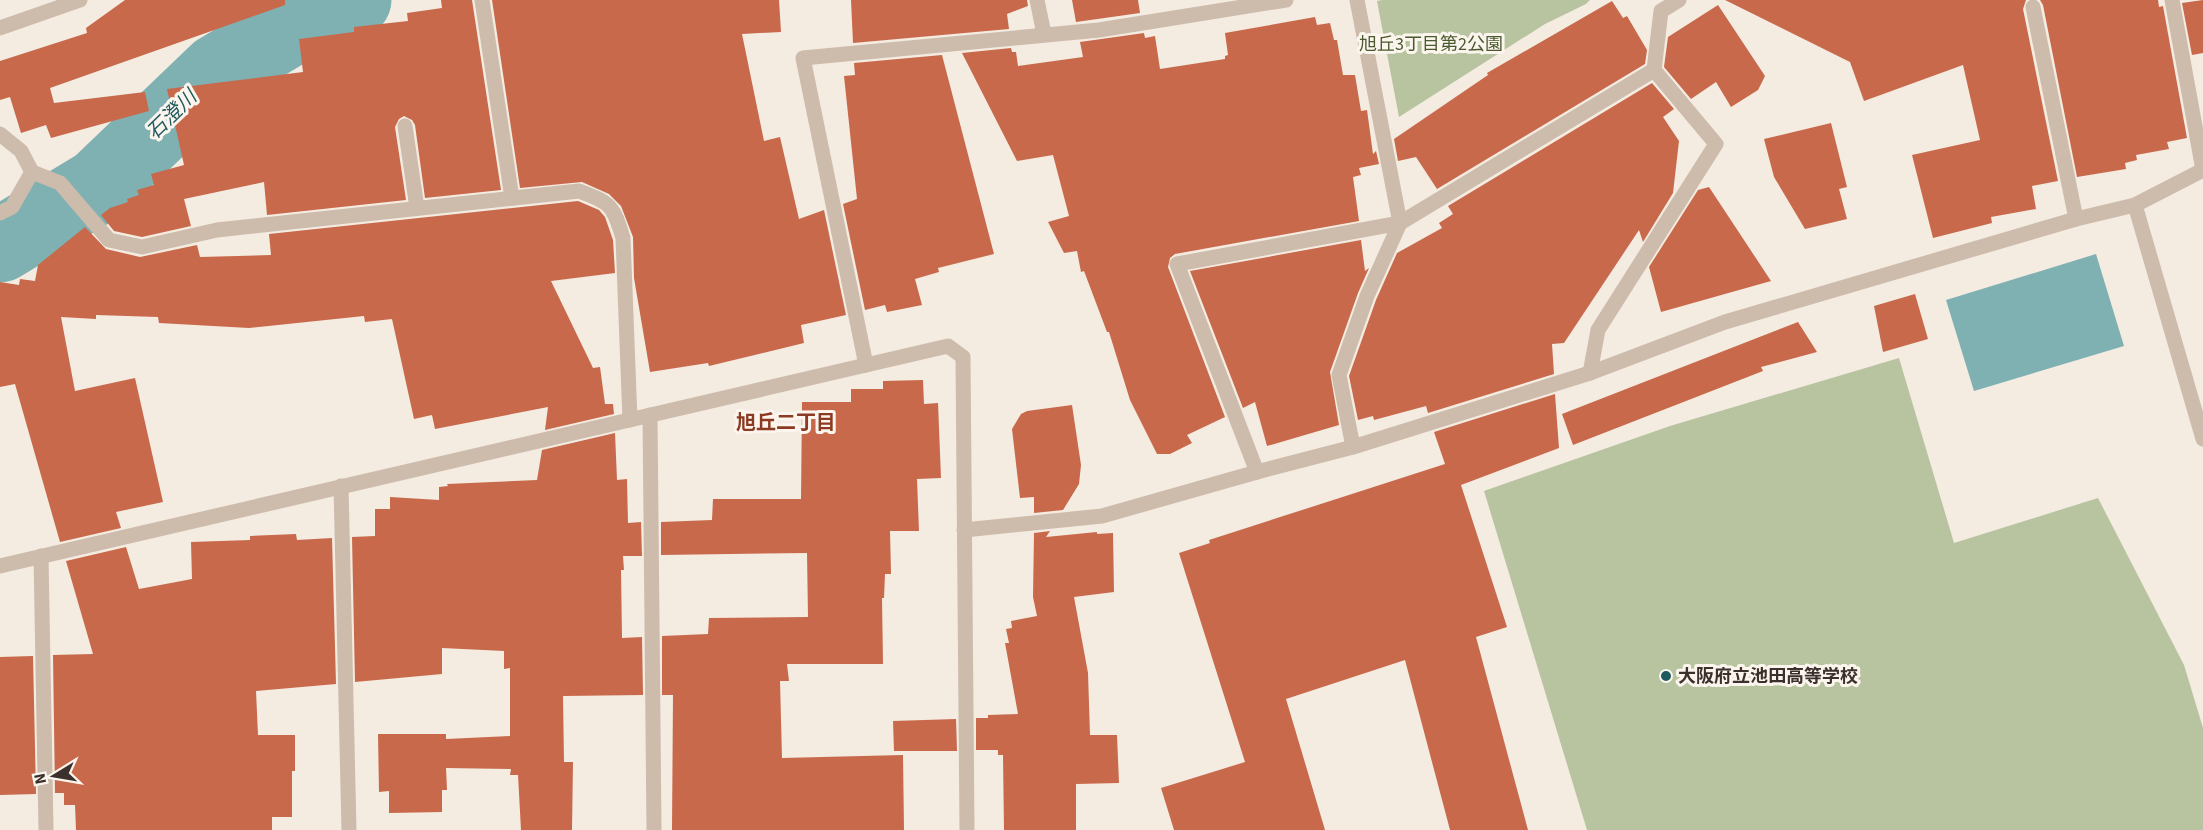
<svg xmlns="http://www.w3.org/2000/svg" width="2203" height="830" font-family="'Source Sans 3','Noto Sans JP',sans-serif">
  <style>
    .green { fill: #b8c4a0 }
    .water { fill: #7fb0b2 }
    .lines { fill: none; stroke-linecap: round; stroke-linejoin: round }
    .river { stroke: #7fb0b2; stroke-width: 75 }
    .building { fill: #c8694b }
    .service { stroke: #cdbbac; stroke-width: 15 }
    .minor { stroke: #cdbbac; stroke-width: 15 }
    .poi-dot { fill: #1f5a5e; stroke: #fbf5ee; stroke-width: 2 }
    .labels { text-anchor: middle; dominant-baseline: central; stroke-width: 6; stroke-linejoin: round; paint-order: stroke }
    .park-label { font-size: 18px; fill: #4a5a2e; stroke: #fbf5ee }
    .poi-label { font-size: 18px; font-weight: bold; fill: #3b302b; stroke: #fbf5ee; text-anchor: start }
    .water-label { font-size: 20px; font-style: italic; fill: #1f5a5e; stroke: #fbf5ee }
    .neighbourhood-label { font-size: 20px; font-weight: bold; fill: #8c3b22; stroke: #fbf5ee }
  </style>
  <rect width="100%" height="100%" fill="#f4ebe1"/>
  <g class="green">
    <path d="M1382 0H1590L1586 4 1545 24 1399 117 1377 1Z"/>
    <path d="M1899 358 1954 543 2098 498 2184 665 2203 728V830H1587L1484 491 1670 426Z"/>
  </g>
  <path class="water" d="M2096 254 2124 346 1974 391 1946 300Z"/>
  <g class="lines">
    <path class="river" d="M0 245 98 186 217 72 287 30 354 0"/>
  </g>
  <g class="building">
    <path d="M125 0H285V5L50 88 54 103 145 92 149 111 51 138 46 125 21 133 10 97 0 100V61L87 33 86 28Z"/>
    <path d="M441 0H472L501 190 425 198 415 125 412 120 404 116 399 119 395 127 406 200 267 215 264 182 184 199 191 226 142 237 114 231 101 215 110 208 128 202 127 199 139 195 137 190 154 185 151 174 184 165 167 89 303 72 299 39 354 32V27L408 21 407 13 442 8Z"/>
    <path d="M492 0H779L781 32 742 34 764 141 780 137 799 219 824 210 846 315 801 325 804 343 709 366 708 363 650 372 634 278 633 237 621 206 609 194 582 182 520 188Z"/>
    <path d="M851 0H1027L1028 6 1007 14 1009 29 853 43Z"/>
    <path d="M1072 0H1138L1140 13 1076 22Z"/>
    <path d="M1725 0H2026L2023 9 2058 181 2032 186 2036 209 1991 217 1992 223 1933 238 1912 155 1980 140 1963 65 1864 101 1850 62Z"/>
    <path d="M2040 0H2158L2159 7 2163 6 2187 138 2167 142 2169 149 2136 155 2137 160 2125 163 2126 169 2077 177 2043 5Z"/>
    <path d="M2203 0V53L2192 55 2182 3Z"/>
    <path d="M1612 1 1623 18 1627 16 1647 50 1645 64 1437 189 1416 157 1398 161 1394 139 1488 75 1487 73Z"/>
    <path d="M1718 5 1765 76 1758 90 1731 107 1716 82 1691 99 1664 67 1668 37Z"/>
    <path d="M1315 17 1317 25 1330 23 1334 40H1337L1343 75H1355L1361 111 1367 110 1373 154 1376 151 1379 164 1359 168 1361 175 1353 177 1359 221 1175 254 1170 258 1168 267 1225 417 1187 435 1192 443 1170 454H1157L1130 400 1109 332H1107L1084 271 1081 272 1077 251 1064 253 1048 222 1069 216 1053 155 1017 161 962 53 1011 48 1012 52H1016L1018 66 1083 57 1080 42 1144 33 1145 38 1155 36 1160 69 1225 59V56L1228 55 1225 33Z"/>
    <path d="M942 55 994 254 938 268 939 272 915 279 922 305 887 312 885 305 865 310 843 204 857 199 844 76 855 75 854 63Z"/>
    <path d="M1652 83 1674 109 1663 117 1679 141 1673 193 1643 242 1639 230 1564 343 1552 344 1554 374 1428 413 1426 406 1374 420 1373 416 1358 420 1349 376 1376 300 1397 253 1442 228 1439 223 1453 214 1448 206Z"/>
    <path d="M1831 123 1847 187 1839 189 1847 219 1805 229 1774 177 1764 139Z"/>
    <path d="M1709 187 1771 281 1661 312 1649 267 1698 190Z"/>
    <path d="M578 201 599 210 605 217 613 240 615 273 551 281 593 368 600 367 605 404H613L614 414 545 430 548 407 435 429 432 415 414 419 392 319 365 322 364 316 249 328 159 323 158 317 96 315V319L61 317 75 391 135 378 163 502 116 512 121 528 60 542 15 384 0 387V282L19 285 20 279 35 281 38 265 85 227 106 249 140 257 197 245 200 257 271 255 269 234Z"/>
    <path d="M1361 240 1365 271 1369 268 1358 293 1330 372 1339 425 1267 446 1255 402 1243 408 1190 271Z"/>
    <path d="M1915 294 1928 339 1883 352 1874 306Z"/>
    <path d="M1798 322 1817 352 1761 367 1763 371 1573 445 1562 414Z"/>
    <path d="M923 380 924 404 938 403 941 478 917 479 919 531H890L891 574H885L884 598H882L883 664H787L789 681H780L782 758 903 755 904 830H672L673 695H662V636L708 634 709 618 808 617 807 553 661 555V522L712 520 713 499H801L802 402H851V389H883V381Z"/>
    <path d="M1555 394 1559 448 1461 485 1507 627 1476 637 1528 830H1450L1405 660 1286 699 1325 830H1174L1161 788 1245 762 1179 553 1210 543 1209 540 1445 464 1434 432Z"/>
    <path d="M1072 405 1081 465 1079 484 1063 510 1034 513V497L1020 498 1012 429 1021 414 1027 411Z"/>
    <path d="M615 433 617 480 627 479 628 523 641 522 642 556H623L624 570H621L622 638 642 637 643 695 563 696 564 762H573L572 830H521L518 775H510L511 769 446 768 447 790H442V812L389 813V791L379 792 378 734H446V739L510 736V668L504 669V651L442 648V674L355 682 352 537 375 536V509H390V497L439 500V487L448 486 447 484 537 480 542 450Z"/>
    <path d="M1050 531 1046 537 1097 532V534L1113 533 1114 592 1074 597 1088 673 1090 735H1117L1119 783 1076 784V830H1004L1003 755H998V750H976V718H988V715L1018 714 1005 643H1009L1006 629 1012 628 1011 621 1037 616 1033 597 1034 533Z"/>
    <path d="M296 534 297 540 332 538 336 684 256 691 258 735H295V771H292V817H272V830H76L75 805H64V793H55L53 655 93 654 66 561 126 547 139 589 192 579 191 542 250 540V536Z"/>
    <path d="M33 656 36 794 0 795V657Z"/>
    <path d="M956 719 957 751H894L893 721Z"/>
  </g>
  <g class="lines">
    <path class="service" d="M2172 0 2203 170"/>
    <g class="minor">
      <path d="M482 0 512 198"/>
      <path d="M1037 0 1044 34"/>
      <path d="M2033 7 2076 219"/>
      <path d="M0 28 80 0"/>
      <path d="M405 126 417 208"/>
      <path d="M0 134 21 151 32 172 60 183 109 240 142 247 217 230 579 191C611 203 613 205 623 238L630 420"/>
      <path d="M2135 205 2203 439"/>
      <path d="M0 213 12 207 32 172"/>
      <path d="M866 365 803 58 1099 30 1286 0"/>
      <path d="M1590 373 1598 330 1716 144 1654 70 1661 11 1679 0"/>
      <path d="M650 415 654 830"/>
      <path d="M1353 447 1339 375 1367 296 1400 223 1357 0"/>
      <path d="M1257 472 1177 264 1400 223 1654 70"/>
      <path d="M341 486 349 830"/>
      <path d="M964 530 1102 516 1257 472 1353 447 1590 373 1725 322 2076 219 2135 205 2203 170"/>
      <path d="M41 556 46 830"/>
      <path d="M0 566 948 346 963 357 967 830"/>
    </g>
  </g>
  <circle class="poi-dot" cx="1666" cy="676" r="6"/>
  <g class="labels">
    <g class="park-label">
      <text x="1431" y="44">旭丘3丁目第2公園</text>
    </g>
    <g class="poi-label">
      <text x="1678" y="676">大阪府立池田高等学校</text>
    </g>
    <g class="water-label">
      <text transform="translate(172 115) rotate(-44)">石澄川</text>
    </g>
    <g class="neighbourhood-label">
      <text x="786" y="423">旭丘二丁目</text>
    </g>
  </g>
  <g transform="translate(54 776) rotate(259)" stroke="#fbf5ee" stroke-width="4.5" paint-order="stroke">
  <path d="M0-4.5L10 22L0 15L-10 22Z" fill="#3b302b"/>
  <text y="-9" font-size="16" font-weight="bold" text-anchor="middle" fill="#3b302b">N</text>
  </g>
</svg>
